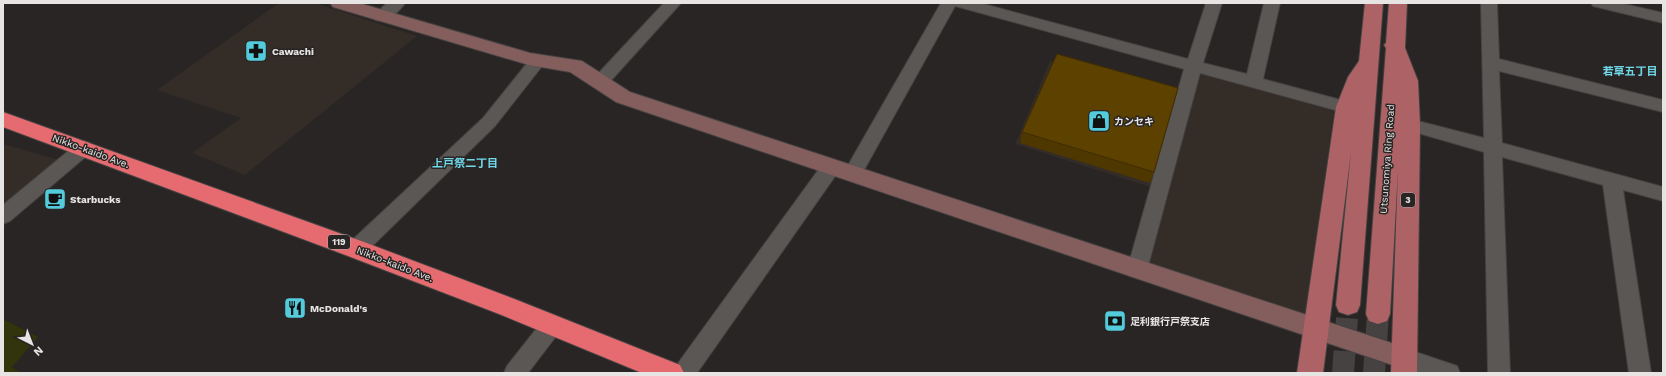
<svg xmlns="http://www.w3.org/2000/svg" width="1666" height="376" font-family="'Work Sans','Noto Sans JP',sans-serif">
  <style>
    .built { fill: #342c27 }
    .green { fill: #32350b }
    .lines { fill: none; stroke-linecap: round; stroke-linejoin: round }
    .primary-tunnel { stroke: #454241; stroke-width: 22; stroke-dasharray: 22 11; stroke-linecap: butt }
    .street-casing { stroke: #444241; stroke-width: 2 }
    .secondary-casing { stroke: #444241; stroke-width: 2 }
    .primary-casing { stroke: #444241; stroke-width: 2 }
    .highway-casing { stroke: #444241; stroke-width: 2 }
    .street { fill: #5a5755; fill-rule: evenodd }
    .secondary { fill: #845d5d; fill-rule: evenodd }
    .primary { fill: #ad6365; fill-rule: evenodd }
    .highway { fill: #e56b70; fill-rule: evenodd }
    .wall { fill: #4f3800 }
    .building { fill: #5c4100; stroke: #402e00 }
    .labels { text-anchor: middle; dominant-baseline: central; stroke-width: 3; stroke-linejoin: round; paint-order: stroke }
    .shield { fill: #282524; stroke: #aeabaa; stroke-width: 1 }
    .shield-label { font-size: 9px; font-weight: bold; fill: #e7e5e4 }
    .poi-label { font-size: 10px; font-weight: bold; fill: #e7e5e4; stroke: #282524; text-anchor: start }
    .street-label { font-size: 10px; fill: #e7e5e4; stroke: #282524 }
    .neighbourhood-label { font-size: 11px; font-weight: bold; fill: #6fd9e9; stroke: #282524 }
  </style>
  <rect width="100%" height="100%" fill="#282524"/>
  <g class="built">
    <path d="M279 3H315L417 36 245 175 192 153 241 118 157 90Z"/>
    <path d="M1050 61 1190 102 1200 73 1334 111 1305 317 1146 263 1169 193 1015 144Z"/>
    <path d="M3 144 63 161 3 209Z"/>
  </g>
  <path class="green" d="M3 319 38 337 12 367 21 373H3Z"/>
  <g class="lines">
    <g class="primary-tunnel">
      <path d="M1343 373 1348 305"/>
      <path d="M1374 373 1378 314"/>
    </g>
    <g class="street-casing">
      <g id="street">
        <path d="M387 3H405C399 12 387 23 375 20L373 16Z"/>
        <path d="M664 3H681L606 86 600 88 594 86 591 82 594 78Z"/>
        <path d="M941 3H980L1188 59 1206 3H1222L1203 63 1247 74 1264 3H1280L1263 79 1352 103 1355 107 1352 111 1346 113 1200 73 1147 270 1144 276 1137 278 1130 276 1127 270 1184 69 955 6 859 179 852 181 845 179 843 174Z"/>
        <path d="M1481 3H1497L1499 59 1663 100V112L1499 71 1502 143 1663 187V201L1623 190 1651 373H1629L1603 185 1502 157 1510 373H1488L1484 152 1404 129 1401 125 1404 121 1410 119 1484 138Z"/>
        <path d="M1591 3H1620L1663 13V23L1593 6Z"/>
        <path d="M538 55 544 57 546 61 495 126 363 255 356 257 349 255 346 249 349 243 483 118 532 57Z"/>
        <path d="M84 141 90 143 93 148 90 153 10 221 3 224V205L78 143Z"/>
        <path d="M831 160 838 162 840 167 838 172 697 373H673L676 366 824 162Z"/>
        <path d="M552 316 560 319 563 325 560 331 528 373H504L507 366 544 319Z"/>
        <path d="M1404 348 1457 366 1460 373H1420L1396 365 1393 358 1396 351Z"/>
      </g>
    </g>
    <g class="secondary-casing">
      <path id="secondary" d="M330 3H359L530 53 582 61 630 92 1404 347 1413 350 1417 358 1413 366 1404 369 616 102 570 72 529 65 333 7Z"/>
    </g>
    <g class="primary-casing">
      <g id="primary">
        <path d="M1365 3H1383L1360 305 1357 312 1348 315 1339 312 1336 305 1351 152 1323 373H1297L1336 107 1348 77 1359 61Z"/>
        <path d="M1389 3H1407L1405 48 1418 81 1420 125 1417 373H1391L1398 169 1390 314 1387 321 1378 324 1369 321 1366 314 1386 48 1384 45 1386 43Z"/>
      </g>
    </g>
    <g class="highway-casing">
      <path id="highway" d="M3 112 364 242 517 300 680 365 684 373H642L499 314 348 256 3 127Z"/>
    </g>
    <use href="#street" class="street"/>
    <use href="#secondary" class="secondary"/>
    <use href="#primary" class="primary"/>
    <use href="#highway" class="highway"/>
  </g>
  <path class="wall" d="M1022 132 1154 172 1150 183 1020 143Z"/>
  <path class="building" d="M1057 54 1178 88 1154 172 1022 132Z"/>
  <defs>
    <g id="pharmacy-square" transform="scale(1.15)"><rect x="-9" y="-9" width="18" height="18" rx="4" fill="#53cbdb" stroke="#282524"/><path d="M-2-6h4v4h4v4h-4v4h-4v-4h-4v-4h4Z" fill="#111"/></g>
    <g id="shop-square" transform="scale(1.15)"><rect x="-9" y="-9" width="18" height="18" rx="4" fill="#53cbdb" stroke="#282524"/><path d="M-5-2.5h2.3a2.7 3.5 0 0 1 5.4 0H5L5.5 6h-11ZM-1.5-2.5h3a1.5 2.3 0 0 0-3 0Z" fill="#111"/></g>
    <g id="cafe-square" transform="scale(1.15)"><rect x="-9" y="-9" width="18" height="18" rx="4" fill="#53cbdb" stroke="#282524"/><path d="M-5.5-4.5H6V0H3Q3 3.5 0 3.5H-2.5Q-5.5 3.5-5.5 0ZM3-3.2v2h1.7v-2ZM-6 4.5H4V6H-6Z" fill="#111"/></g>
    <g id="restaurant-square" transform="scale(1.15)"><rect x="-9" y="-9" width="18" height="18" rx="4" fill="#53cbdb" stroke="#282524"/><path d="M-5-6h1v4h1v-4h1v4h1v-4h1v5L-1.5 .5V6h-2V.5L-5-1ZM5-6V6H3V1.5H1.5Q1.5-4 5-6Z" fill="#111"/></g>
    <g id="bank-square" transform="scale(1.15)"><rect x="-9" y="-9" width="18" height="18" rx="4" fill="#53cbdb" stroke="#282524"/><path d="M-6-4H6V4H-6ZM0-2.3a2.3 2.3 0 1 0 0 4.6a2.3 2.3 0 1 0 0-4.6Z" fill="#111"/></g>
  </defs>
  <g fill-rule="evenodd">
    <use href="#pharmacy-square" x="256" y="51"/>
    <use href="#shop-square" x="1099" y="121"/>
    <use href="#cafe-square" x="55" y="199"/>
    <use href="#restaurant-square" x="295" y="308"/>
    <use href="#bank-square" x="1115" y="321"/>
  </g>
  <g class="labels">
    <g class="shield">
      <rect x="1401" y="193" width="14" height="14" rx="3"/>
      <rect x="328" y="235" width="22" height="14" rx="3"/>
    </g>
    <g class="shield-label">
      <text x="1408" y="200">3</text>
      <text x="339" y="242">119</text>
    </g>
    <g class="poi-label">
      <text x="272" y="51">Cawachi</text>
      <text x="1114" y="121">カンセキ</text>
      <text x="70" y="199">Starbucks</text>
      <text x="310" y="308">McDonald's</text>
      <text x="1130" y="321">足利銀行戸祭支店</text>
    </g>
    <g class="street-label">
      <text transform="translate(91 151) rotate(20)">Nikko-kaido Ave.</text>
      <text transform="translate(1387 159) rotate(-86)">Utsunomiya Ring Road</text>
      <text transform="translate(395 264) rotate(21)">Nikko-kaido Ave.</text>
    </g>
    <g class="neighbourhood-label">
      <text x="1630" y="71">若草五丁目</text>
      <text x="465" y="163">上戸祭二丁目</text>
    </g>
  </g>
  <rect width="1666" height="376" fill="none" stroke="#e7e5e4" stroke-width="8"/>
  <g transform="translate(32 344) rotate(138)" stroke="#282524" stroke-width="3" paint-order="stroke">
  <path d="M0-3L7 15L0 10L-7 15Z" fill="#e7e5e4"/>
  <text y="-6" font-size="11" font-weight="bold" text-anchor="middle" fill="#e7e5e4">N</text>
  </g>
</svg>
